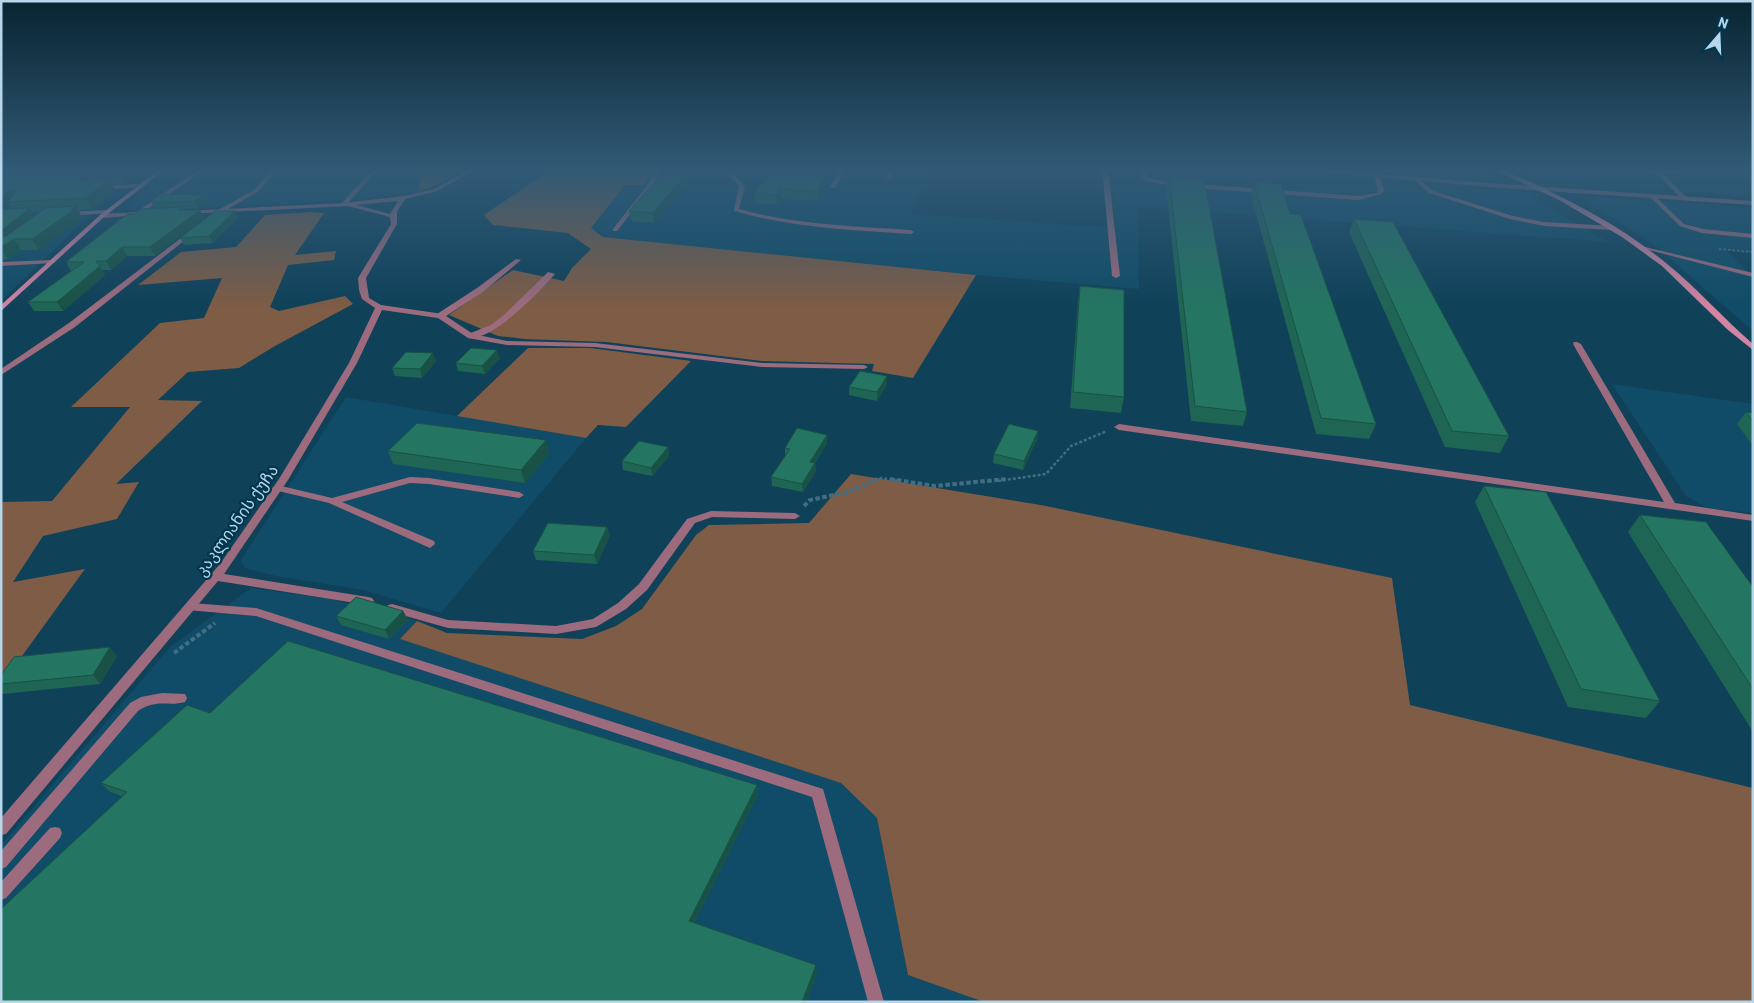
<svg xmlns="http://www.w3.org/2000/svg" width="1754" height="1003" font-family="Barlow,'Noto Sans Georgian',sans-serif">
  <style>
    .built { fill: #104c67 }
    .green { fill: #7e5c45 }
    .lines { fill: none; stroke-linecap: round; stroke-linejoin: round }
    .path-far2 { stroke: #426e84; stroke-width: 2; stroke-dasharray: 2.5 2; stroke-linecap: butt }
    .path-far1 { stroke: #426e84; stroke-width: 2.5; stroke-dasharray: 3 2; stroke-linecap: butt }
    .path { stroke: #426e84; stroke-width: 4; stroke-dasharray: 4.5 2.5; stroke-linecap: butt }
    .lane { fill: #9d6b7e; fill-rule: evenodd }
    .street { fill: #9d6b7e; fill-rule: evenodd }
    .secondary { fill: #d284a3; fill-rule: evenodd }
    .wall { fill: #1f6554; fill-rule: evenodd }
    .shaded-wall { fill: #195245 }
    .building { fill: #247562; stroke: #195245 }
    .labels { text-anchor: middle; dominant-baseline: central; stroke-width: 4.5; stroke-linejoin: round; paint-order: stroke }
    .street-label { font-size: 16px; fill: #b8d6e9; stroke: #01364e }
  </style>
  <rect width="100%" height="100%" fill="#0f4159"/>
  <g class="built">
    <path d="M1 168H148L92 213 1 301Z"/>
    <path d="M175 168H421L419 192 376 198 145 212 126 210 125 206Z"/>
    <path d="M653 168H932L911 214 1115 228 1111 168H1255L1383 177 1495 189 1521 190 1608 242 1138 207 1139 289 976 275 603 237 590 228 625 184 645 185Z"/>
    <path d="M1336 168H1482L1495 176 1493 179 1480 181Z"/>
    <path d="M1513 168H1753V197L1625 186 1572 187 1541 179Z"/>
    <path d="M1596 197 1753 208V253L1727 251 1747 271 1753 272V331L1652 243 1588 203Z"/>
    <path d="M1612 384 1753 404V513L1707 508 1686 496Z"/>
    <path d="M346 397 586 438 441 613 363 590 276 576 245 568 241 560Z"/>
    <path d="M251 588 331 599 417 621 400 639 841 783 877 818 908 975 984 1002H1V845L170 647Z"/>
  </g>
  <g class="green">
    <path d="M421 168H467L434 186 419 192Z"/>
    <path d="M553 168H653L645 185H625L591 228 603 237 976 275 913 378 872 371 874 364 762 361 606 342 525 339 498 336 449 315 513 270 564 281 572 268 591 249 568 233 493 225 484 215Z"/>
    <path d="M311 212 324 213 295 255 336 251 334 260 288 265 270 307 279 311 345 296 353 304 275 346 239 368 188 372 158 400 202 401 116 484 139 482 117 519 43 536 13 582 85 569 1 685V502L52 501 130 407H71L160 323 204 318 222 278 138 285 181 252 236 247 265 215Z"/>
    <path d="M528 348H590L691 361 626 427 598 425 586 438 457 416Z"/>
    <path d="M851 474 1041 505 1392 578 1410 705 1753 788V1002H984L908 975 877 818 841 783 400 639 417 621 447 633 582 639 616 626 642 609 696 535 709 525 809 523Z"/>
  </g>
  <g class="lines">
    <path class="path-far2" d="M1719 249 1753 252"/>
    <g class="path-far1">
      <path d="M875 481 881 478 898 481"/>
      <path d="M998 481 1046 474 1071 446 1107 431"/>
    </g>
    <g class="path">
      <path d="M890 479 935 486 1007 479"/>
      <path d="M804 506 810 500 848 492 878 479"/>
      <path d="M174 653 215 623"/>
    </g>
    <g class="lane">
      <path d="M201 168H207L139 215H135V213Z"/>
      <path d="M273 168H279L258 192 224 211H220V209L254 190Z"/>
      <path d="M374 168 379 169 345 206H341V204Z"/>
      <path d="M656 168H662L654 184 617 231H613V229L649 183Z"/>
      <path d="M727 168H733L731 171 745 186 739 209C795 225 853 226 911 230L914 232 911 234C851 230 792 228 734 211L739 186 725 171Z"/>
      <path d="M841 168H847L835 188H831L830 187Z"/>
      <path d="M890 168H896L892 178 889 180 886 178Z"/>
      <path d="M1102 168H1108L1120 276 1116 278 1112 276Z"/>
      <path d="M1141 168H1147V177L1149 178 1182 185 1179 187 1145 181 1141 178Z"/>
      <path d="M1508 168H1525L1522 170 1500 172 1497 170Z"/>
      <path d="M1627 168H1637L1659 171 1685 168 1677 173 1664 174 1687 198 1682 199 1657 174Z"/>
      <path d="M1376 171 1379 173 1384 190 1382 194 1358 200 1193 188 1190 186 1193 184 1358 196 1377 193 1378 190 1373 173Z"/>
      <path d="M1414 175 1433 191 1513 216 1544 222 1612 226 1615 228 1612 230 1544 226 1510 219 1429 193 1412 178 1411 177Z"/>
      <path d="M138 184 141 186 140 187 100 190 97 188 100 186Z"/>
      <path d="M1649 194H1653L1684 224 1703 229 1753 234V238L1702 233 1680 226 1649 196Z"/>
      <path d="M107 210 109 211V213L66 216 63 214 66 212Z"/>
      <path d="M1637 245 1753 273V277L1637 247Z"/>
      <path d="M516 259 521 260 483 292 443 318H437V314L477 288Z"/>
      <path d="M52 260 55 262 54 263 1 266V262Z"/>
      <path d="M548 272 555 274C539 292 493 341 468 338V334L491 325 505 314Z"/>
      <path d="M1574 342H1577L1581 344 1675 503 1753 515V521L1119 430 1114 427 1119 424 1664 502 1573 344Z"/>
      <path d="M410 477 429 478 519 492 524 495 519 498 429 484 410 483 342 502 434 541 435 544 430 548 329 503 274 490 272 488 277 485 332 498Z"/>
      <path d="M191 603 256 608 823 789 884 1002H868L812 797 256 616 187 610 185 607 187 604Z"/>
      <path d="M162 693 185 694 187 698 185 702C168 707 158 698 138 711L6 867 1 869V851L130 703 141 697Z"/>
      <path d="M55 827 60 828 62 833 60 838 6 898 1 900V882L50 828Z"/>
    </g>
    <g class="street">
      <path d="M472 168H478L438 191 406 199 403 202 397 212V224L366 278 369 298 381 305 443 314 473 334 507 341 595 343 762 363 864 365 868 367 864 369 762 367 595 347 507 345 468 338 438 318 382 310 357 363 288 480 224 574 368 597 372 598 374 601 372 604 368 605 218 581 6 834 1 835V818L220 564 279 479 349 363 375 308 362 299 359 290 358 278 391 224 390 217 348 206 186 214 183 212 184 211 343 203 404 196 434 189ZM398 201 390 214 356 205Z"/>
      <path d="M1293 168H1310L1489 183 1753 201V205L1489 187 1296 170Z"/>
      <path d="M139 212 142 214 141 215 102 218 99 216 102 214Z"/>
      <path d="M189 232 194 233 75 327 1 375V369L69 323Z"/>
      <path d="M711 511 795 513 800 516 795 519 712 517 695 523 647 590 626 609 596 627 556 634 448 628 388 611 386 608 388 605 392 604 448 620 556 626 593 619 618 603 639 584 687 519Z"/>
    </g>
    <g class="secondary">
      <path d="M161 168H167L104 217 1 311V305L100 215Z"/>
      <path d="M1491 168H1498C1557 193 1616 222 1666 263 1697 288 1723 318 1753 344V350L1728 330 1662 266 1622 237 1559 200Z"/>
    </g>
  </g>
  <g class="wall">
    <path d="M1 168H155L150 172H140L125 183 111 184 115 191 92 209 77 210 82 217 79 219 80 221 39 250H21L8 259 1 260ZM9 206 11 209H5ZM32 212H40L34 216Z"/>
    <path d="M204 168H232L226 171H206Z"/>
    <path d="M668 168 654 223 631 221 629 211Z"/>
    <path d="M774 168H840L835 175H831L818 201 781 199 777 204 755 203 754 193Z"/>
    <path d="M844 168H887L884 174 864 173 862 178 844 176Z"/>
    <path d="M1169 176 1247 412 1243 426 1191 421 1166 187Z"/>
    <path d="M1254 182 1290 214 1376 424 1369 439 1316 434 1251 195Z"/>
    <path d="M165 194 207 201 198 208 184 209 185 210 204 218 155 256H127L111 270H102L105 275 63 311H34L28 302 71 271 66 262 135 214 155 209 152 203Z"/>
    <path d="M235 211 238 218 213 243 184 245 180 238Z"/>
    <path d="M1354 219 1509 436 1500 453 1445 447 1349 232Z"/>
    <path d="M1080 286 1124 397 1121 413 1070 408 1078 301Z"/>
    <path d="M500 358 485 374 458 371 456 363Z"/>
    <path d="M436 361 422 378 395 376 392 368Z"/>
    <path d="M887 384 877 401 849 395V387Z"/>
    <path d="M1746 412 1753 413V446L1737 424Z"/>
    <path d="M1038 431 1037 439 1023 470 993 463 994 454Z"/>
    <path d="M827 435V443L815 463 816 471 803 492 772 486 771 477 785 456V448Z"/>
    <path d="M546 440 549 453 525 483 393 464 388 451Z"/>
    <path d="M668 447 669 456 652 476 623 470 622 461Z"/>
    <path d="M1484 486 1660 701 1646 718 1568 707 1475 502Z"/>
    <path d="M1640 515 1753 587V732L1628 532Z"/>
    <path d="M607 527 610 535 597 564 536 560 533 551Z"/>
    <path d="M403 611 408 620 389 639 341 625 336 616Z"/>
    <path d="M117 656 100 684 3 694 1 693V675Z"/>
    <path d="M210 713 757 785 758 794 694 923 817 974 806 1002H1L123 797 109 791 101 783Z"/>
  </g>
  <g class="shaded-wall">
    <path d="M126 168H138L140 172 125 183 119 173Z"/>
    <path d="M148 168H155L150 172Z"/>
    <path d="M225 168H232L226 171Z"/>
    <path d="M691 168H701L654 223 653 213Z"/>
    <path d="M830 168H831V175L818 201 817 192Z"/>
    <path d="M834 168H840L835 175Z"/>
    <path d="M862 168H864V173L862 178Z"/>
    <path d="M884 168H887L884 174Z"/>
    <path d="M83 175 89 185 79 180V177Z"/>
    <path d="M109 180 115 191 92 209 86 198Z"/>
    <path d="M780 189 781 199 777 204 776 195Z"/>
    <path d="M11 190 17 200 7 202 9 206 1 212V196Z"/>
    <path d="M204 195 207 201 198 208 195 201Z"/>
    <path d="M76 206 82 217 79 219 80 221 39 250 32 239Z"/>
    <path d="M30 208 36 219 14 239 21 250 8 259 1 249V231Z"/>
    <path d="M200 210 204 218 155 256 150 247Z"/>
    <path d="M235 211 238 218 213 243 209 236Z"/>
    <path d="M122 247 127 256 111 270 106 261Z"/>
    <path d="M100 266 105 275 63 311 57 302Z"/>
    <path d="M497 350 500 358 485 374 482 366Z"/>
    <path d="M433 353 436 361 422 378 420 369Z"/>
    <path d="M887 376V384L877 401V392Z"/>
    <path d="M1038 431 1037 439 1023 470 1024 461Z"/>
    <path d="M827 435V443L810 470V462Z"/>
    <path d="M546 440 549 453 525 483 521 470Z"/>
    <path d="M668 447 669 456 652 476 651 468Z"/>
    <path d="M815 463 816 471 803 492 802 484Z"/>
    <path d="M607 527 610 535 597 564 594 555Z"/>
    <path d="M403 611 408 620 389 639 385 630Z"/>
    <path d="M110 647 117 656 100 684 93 675Z"/>
    <path d="M757 785 758 794 691 929 689 921Z"/>
    <path d="M816 965 817 974 806 1002H802Z"/>
  </g>
  <g class="building">
    <path d="M1 168H126L119 173 83 175 79 177V180L83 182 109 180 86 198 7 202 15 194 14 191 11 190 1 196Z"/>
    <path d="M668 168H691L653 213 629 211Z"/>
    <path d="M774 168H830L817 192 780 189 776 195 754 193Z"/>
    <path d="M847 168H862V169Z"/>
    <path d="M1169 176 1204 179 1247 412 1195 406Z"/>
    <path d="M1254 182 1281 184 1290 214 1301 215 1376 424 1321 418Z"/>
    <path d="M165 194 204 195 195 201 152 203Z"/>
    <path d="M76 206 71 210H74L32 239H14L1 247V234L5 237 45 208Z"/>
    <path d="M183 207 179 210H200L150 247H122L106 261H96L100 266 57 302H28L84 262H66L127 214H135L141 209Z"/>
    <path d="M30 208 1 231V209Z"/>
    <path d="M215 211H235L209 236 180 238Z"/>
    <path d="M1354 219 1393 222 1509 436 1452 431Z"/>
    <path d="M1080 286 1124 290V397L1073 392Z"/>
    <path d="M471 348 497 350 482 366 456 363Z"/>
    <path d="M406 352 433 353 420 369 392 368Z"/>
    <path d="M860 371 887 376 877 392 849 387Z"/>
    <path d="M1746 412 1753 413V421Z"/>
    <path d="M417 423 546 440 521 470 388 451Z"/>
    <path d="M1009 424 1038 431 1024 461 994 454Z"/>
    <path d="M797 428 827 435 810 462 815 463 802 484 771 477 790 449 785 448Z"/>
    <path d="M639 441 668 447 651 468 622 461Z"/>
    <path d="M1484 486 1546 492 1660 701 1581 689Z"/>
    <path d="M1640 515 1706 522 1753 587V689Z"/>
    <path d="M548 523 607 527 594 555 533 551Z"/>
    <path d="M356 597 403 611 385 630 336 616Z"/>
    <path d="M288 641 757 785 689 921 816 965 802 1002H1V909L127 792 101 783 187 705 210 713Z"/>
    <path d="M110 647 93 675 1 684V675L14 657Z"/>
  </g>
  <linearGradient id="sky" x2="0" y2="1"><stop stop-color="#082431"/><stop offset="0.55" stop-color="#315a76"/><stop offset="1" stop-color="#315a76" stop-opacity="0"/></linearGradient>
  <rect width="1754" height="308" fill="url(#sky)"/>
  <g class="labels">
    <g class="street-label">
      <text transform="translate(236 520) rotate(-55)">კაკლიანის ქუჩა</text>
    </g>
  </g>
  <rect width="1754" height="1003" fill="none" stroke="#b8d6e9" stroke-width="5"/>
  <g transform="translate(1719 35) rotate(19)" stroke="#01364e" stroke-width="4" paint-order="stroke">
  <path d="M0-4L9 19L0 12L-9 19Z" fill="#b8d6e9"/>
  <text y="-8" font-size="14" font-weight="bold" text-anchor="middle" fill="#b8d6e9">N</text>
  </g>
</svg>
